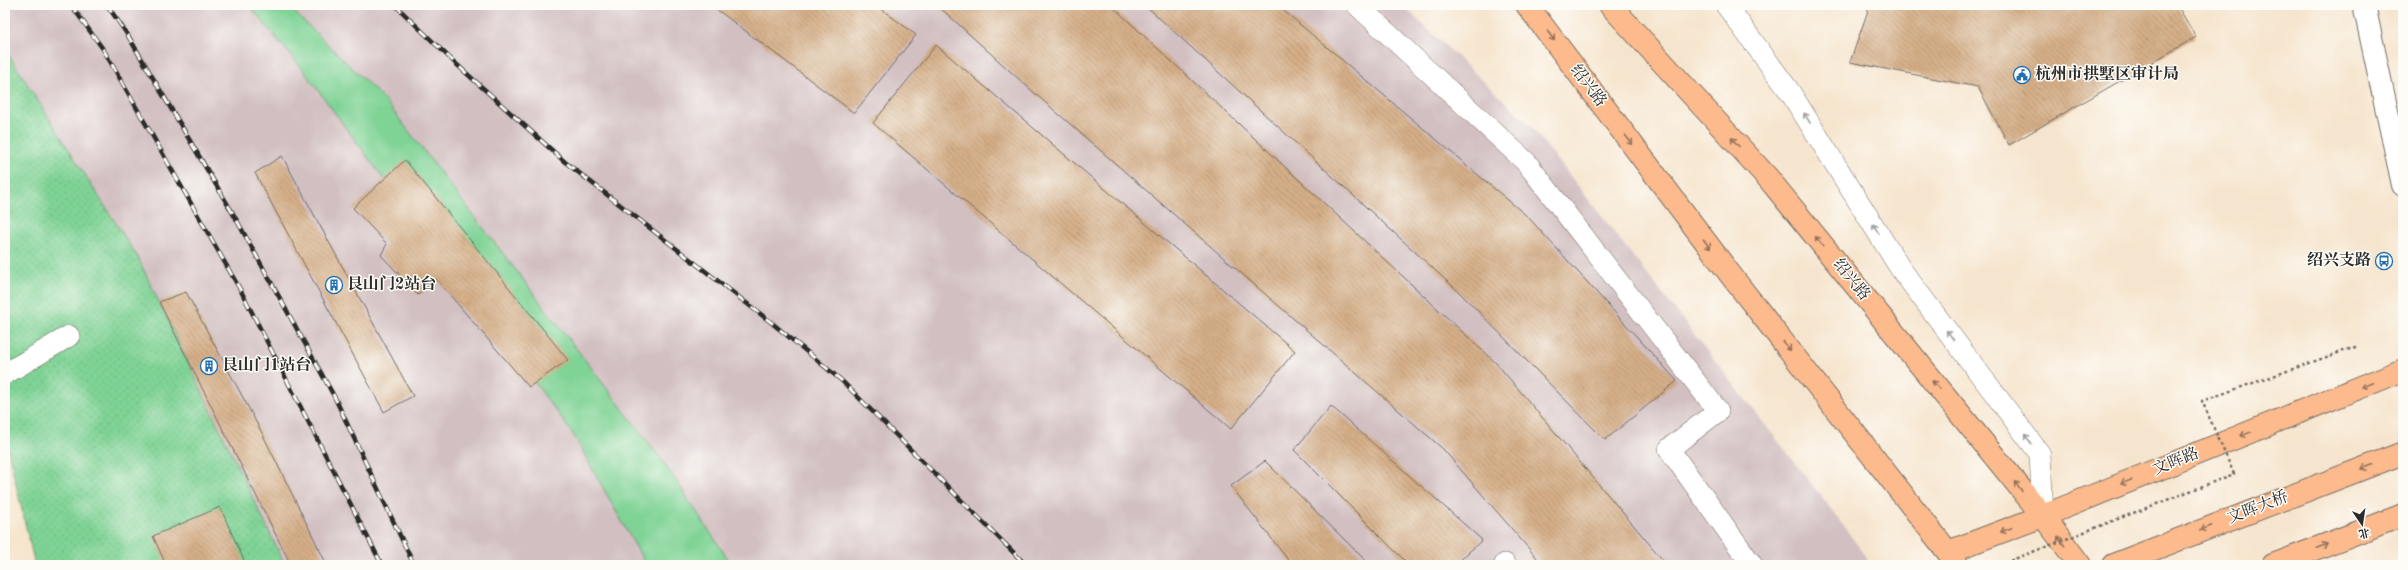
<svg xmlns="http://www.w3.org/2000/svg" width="2408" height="570" font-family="'Old Standard TT','Noto Serif SC',serif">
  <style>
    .railway { fill: #d2bfc1 }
    .green { fill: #7fd395; stroke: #557f60 }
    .park { fill: url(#park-dots); stroke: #557f60 }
    .building { fill: url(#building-back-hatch) }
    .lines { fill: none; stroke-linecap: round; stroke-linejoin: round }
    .lane-casing { stroke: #726c64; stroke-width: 22 }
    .street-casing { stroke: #726c64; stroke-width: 24 }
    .primary-casing { stroke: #726c64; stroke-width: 24 }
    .lane { stroke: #fff; stroke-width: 21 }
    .street { stroke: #fff; stroke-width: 22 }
    .primary { stroke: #fcba8d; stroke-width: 22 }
    .rail-casing { stroke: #2b2b2b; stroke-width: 4.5 }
    .rail { stroke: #fdfcf7; stroke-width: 3; stroke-dasharray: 9; stroke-linecap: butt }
    .path-bridge { stroke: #726c64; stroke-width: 2.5; stroke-dasharray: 3 3; stroke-linecap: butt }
    .oneway { stroke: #94725c }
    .oneway2 { stroke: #a0a0a0 }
    .labels { text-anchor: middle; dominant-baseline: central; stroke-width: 3; stroke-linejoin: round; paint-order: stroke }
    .poi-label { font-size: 16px; font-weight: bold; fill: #2b2b2b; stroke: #fdfcf7; text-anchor: start }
    .street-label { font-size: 16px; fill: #2b2b2b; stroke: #fdfcf7 }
  </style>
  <defs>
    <pattern id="park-dots" width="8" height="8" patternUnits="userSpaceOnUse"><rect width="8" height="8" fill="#7fd395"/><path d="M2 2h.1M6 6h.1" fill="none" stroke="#6eb581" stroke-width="1.8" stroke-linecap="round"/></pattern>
    <pattern id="building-back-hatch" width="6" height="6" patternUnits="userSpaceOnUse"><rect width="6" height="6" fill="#d5af88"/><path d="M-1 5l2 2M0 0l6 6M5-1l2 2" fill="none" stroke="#ad8f6f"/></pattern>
  </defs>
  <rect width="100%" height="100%" fill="#fdfcf7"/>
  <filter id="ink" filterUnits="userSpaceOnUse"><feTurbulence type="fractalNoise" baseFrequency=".025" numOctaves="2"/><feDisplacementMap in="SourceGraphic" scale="8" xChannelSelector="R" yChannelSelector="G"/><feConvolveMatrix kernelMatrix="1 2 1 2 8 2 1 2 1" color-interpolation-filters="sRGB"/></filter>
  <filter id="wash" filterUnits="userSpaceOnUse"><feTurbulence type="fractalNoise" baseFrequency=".012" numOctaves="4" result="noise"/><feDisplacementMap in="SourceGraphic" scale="16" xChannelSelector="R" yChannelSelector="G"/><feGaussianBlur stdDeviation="0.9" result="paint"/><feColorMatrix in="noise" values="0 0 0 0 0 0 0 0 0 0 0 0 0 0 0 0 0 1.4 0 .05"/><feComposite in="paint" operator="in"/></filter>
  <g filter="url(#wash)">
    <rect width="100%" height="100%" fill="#f6e5ce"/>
    <path class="railway" d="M5 5H1402L1530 125 1828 505 1872 565H285L138 258 5 49Z"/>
    <path class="green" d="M249 5H287L384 99 662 460 732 565H646L573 434 303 70Z"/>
    <path class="park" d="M5 49 138 258 285 565H35L5 438Z"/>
    <g id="blocks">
      <g class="building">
        <path d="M711 5H876L916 35 854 113Z"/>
        <path d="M937 5H1111L1497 364 1667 565H1543L1443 449 1031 90Z"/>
        <path d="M1145 5H1277L1528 217 1677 381 1605 440 1460 293Z"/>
        <path d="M1870 5H2177L2196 37 2009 145 1978 87 1850 62Z"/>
        <path d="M936 45 1295 351 1231 429 873 123Z"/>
        <path d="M282 156 413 396 384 412 255 173Z"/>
        <path d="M405 160 568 360 529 387 436 279 418 295 381 255 387 244 353 208Z"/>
        <path d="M186 292 261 431 327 565H291L159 302Z"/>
        <path d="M1331 406 1482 540 1455 565H1409L1294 450Z"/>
        <path d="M1265 461 1370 565H1292L1231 486Z"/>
        <path d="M220 507 246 565H166L153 536Z"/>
      </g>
    </g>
  </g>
  <g filter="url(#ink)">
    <use href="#blocks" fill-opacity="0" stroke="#726c64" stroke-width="1"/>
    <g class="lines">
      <g class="lane-casing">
        <g id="lane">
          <path d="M1357 5 1526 162 1718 411 1669 449 1752 565"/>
          <path d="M1726 5 1790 92 1900 268 2040 454 2043 516"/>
          <path d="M5 374 69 336"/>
          <path d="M1505 564V565"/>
        </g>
      </g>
      <g class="street-casing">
        <path id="street" d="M2364 5 2403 185"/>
      </g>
      <g class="primary-casing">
        <g id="primary">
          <path d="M1527 5 1736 282 1958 565"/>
          <path d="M1610 5 1768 178 2043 516 2080 565"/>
          <path d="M1948 552 2043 516 2403 370"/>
          <path d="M2113 565 2403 453"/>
          <path d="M2273 565 2403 515"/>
        </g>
      </g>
      <use href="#lane" class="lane"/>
      <use href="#street" class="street"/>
      <use href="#primary" class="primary"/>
      <g class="rail-casing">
        <g id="rail">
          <path d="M71 5 103 49 241 291 382 565"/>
          <path d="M107 5 127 34 235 217 335 398 414 565"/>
          <path d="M395 5 454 62 565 162 772 323 841 380 1026 565"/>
        </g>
      </g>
      <use href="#rail" class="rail"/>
      <path class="path-bridge" d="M1999 565 2234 474 2202 401 2358 346"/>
    </g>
    <defs><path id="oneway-shaft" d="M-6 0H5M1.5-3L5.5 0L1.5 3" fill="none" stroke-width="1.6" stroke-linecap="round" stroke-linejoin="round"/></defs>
    <g class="oneway">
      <use href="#oneway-shaft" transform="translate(1551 36) rotate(53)"/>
      <use href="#oneway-shaft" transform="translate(1629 140) rotate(53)"/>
      <use href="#oneway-shaft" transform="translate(1735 142) rotate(-132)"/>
      <use href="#oneway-shaft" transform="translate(1819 241) rotate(-129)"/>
      <use href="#oneway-shaft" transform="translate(1707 244) rotate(53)"/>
      <use href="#oneway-shaft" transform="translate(1787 346) rotate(52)"/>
      <use href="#oneway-shaft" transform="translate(1936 385) rotate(-129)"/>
      <use href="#oneway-shaft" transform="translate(2367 385) rotate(158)"/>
      <use href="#oneway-shaft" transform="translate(2246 434) rotate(158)"/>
      <use href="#oneway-shaft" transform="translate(2367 467) rotate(159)"/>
      <use href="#oneway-shaft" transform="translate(2126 482) rotate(158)"/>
      <use href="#oneway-shaft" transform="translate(2018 486) rotate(-129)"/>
      <use href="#oneway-shaft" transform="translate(2206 528) rotate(159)"/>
      <use href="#oneway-shaft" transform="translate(2006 530) rotate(159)"/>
      <use href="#oneway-shaft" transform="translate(2061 541) rotate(-127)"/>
      <use href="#oneway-shaft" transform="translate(2322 546) rotate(-21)"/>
    </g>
    <g class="oneway2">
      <use href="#oneway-shaft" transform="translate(1807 118) rotate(-122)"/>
      <use href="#oneway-shaft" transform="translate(1876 229) rotate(-122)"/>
      <use href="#oneway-shaft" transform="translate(1950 335) rotate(-127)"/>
      <use href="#oneway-shaft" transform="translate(2028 439) rotate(-127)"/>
    </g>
  </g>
  <defs>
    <g id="civic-ring" transform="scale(0.9)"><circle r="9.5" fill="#fdfcf7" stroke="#1f6fb2" stroke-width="1.5"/><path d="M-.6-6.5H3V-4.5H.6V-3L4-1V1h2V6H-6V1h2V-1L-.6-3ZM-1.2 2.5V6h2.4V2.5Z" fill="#1f6fb2"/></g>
    <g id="bus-ring" transform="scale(0.9)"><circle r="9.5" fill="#fdfcf7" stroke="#1f6fb2" stroke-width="1.5"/><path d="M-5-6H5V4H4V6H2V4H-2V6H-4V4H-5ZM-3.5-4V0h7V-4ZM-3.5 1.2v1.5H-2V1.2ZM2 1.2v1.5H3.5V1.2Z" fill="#1f6fb2"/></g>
    <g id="building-ring" transform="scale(0.9)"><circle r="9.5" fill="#fdfcf7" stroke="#1f6fb2" stroke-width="1.5"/><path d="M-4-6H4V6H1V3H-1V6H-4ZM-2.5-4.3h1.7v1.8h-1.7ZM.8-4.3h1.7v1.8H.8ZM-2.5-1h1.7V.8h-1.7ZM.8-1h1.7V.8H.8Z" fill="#1f6fb2"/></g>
  </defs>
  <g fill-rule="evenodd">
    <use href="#civic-ring" x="2022" y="75"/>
    <use href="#bus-ring" x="2384" y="261"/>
    <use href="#building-ring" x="334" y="285"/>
    <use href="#building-ring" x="209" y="366"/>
  </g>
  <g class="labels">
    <g class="poi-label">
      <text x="2035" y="75">杭州市拱墅区审计局</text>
      <text x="2371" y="261" text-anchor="end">绍兴支路</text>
      <text x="347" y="285">艮山门2站台</text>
      <text x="222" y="366">艮山门1站台</text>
    </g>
    <g class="street-label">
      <text transform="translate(1588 86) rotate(53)">绍兴路</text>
      <text transform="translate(1851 280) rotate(51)">绍兴路</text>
      <text transform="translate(2176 462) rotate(-22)">文晖路</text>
      <text transform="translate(2258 508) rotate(-21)">文晖大桥</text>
    </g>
  </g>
  <rect width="2408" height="570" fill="none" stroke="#fdfcf7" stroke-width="20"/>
  <g transform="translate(2362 524) rotate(167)" stroke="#fdfcf7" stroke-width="3" paint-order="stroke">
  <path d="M0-3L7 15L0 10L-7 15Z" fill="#2b2b2b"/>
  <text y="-6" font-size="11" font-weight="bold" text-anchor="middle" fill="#2b2b2b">北</text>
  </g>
</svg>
